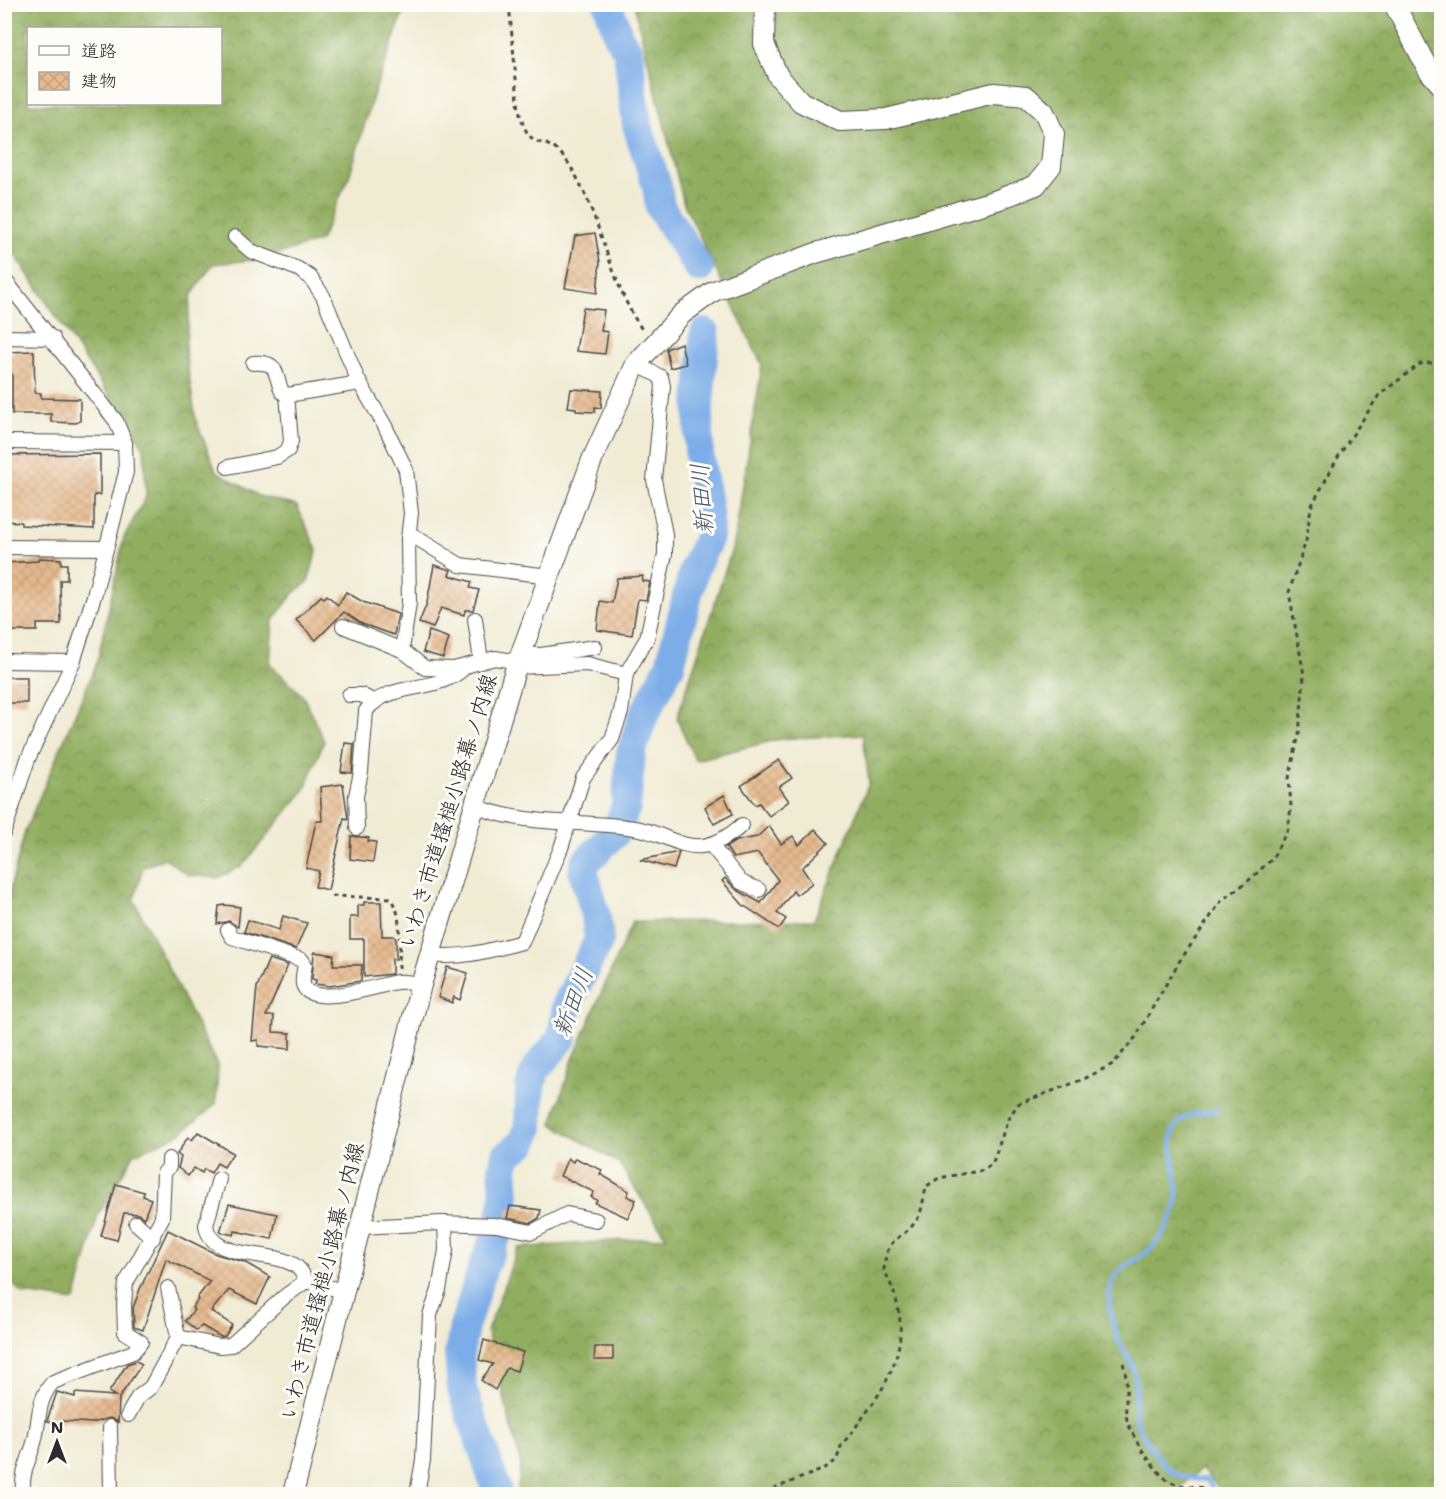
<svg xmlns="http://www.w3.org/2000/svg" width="1446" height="1499" font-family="'Shantell Sans','Klee One',sans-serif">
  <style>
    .forest { fill: url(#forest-crowns); stroke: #5e6c46; stroke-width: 1.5; fill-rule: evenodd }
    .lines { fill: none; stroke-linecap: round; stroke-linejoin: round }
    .stream { stroke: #7dade8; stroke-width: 5 }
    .river { stroke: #7dade8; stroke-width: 30 }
    .building { fill: url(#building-cross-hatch) }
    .street-casing { stroke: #494844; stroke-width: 16 }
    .secondary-casing { stroke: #494844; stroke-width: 22 }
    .path { stroke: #494844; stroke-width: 3; stroke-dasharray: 4.5 4.5; stroke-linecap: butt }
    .street { stroke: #fff; stroke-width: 14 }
    .secondary { stroke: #fff; stroke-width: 20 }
    .labels { text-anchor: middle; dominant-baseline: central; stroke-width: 6; stroke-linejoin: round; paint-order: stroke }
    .street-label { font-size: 22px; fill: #2b2b2b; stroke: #fdfcf7 }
    .water-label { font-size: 24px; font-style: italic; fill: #48586d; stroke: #fdfcf7 }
  </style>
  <defs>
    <pattern id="forest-crowns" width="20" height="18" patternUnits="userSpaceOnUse" patternTransform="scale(1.5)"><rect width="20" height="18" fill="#91ae61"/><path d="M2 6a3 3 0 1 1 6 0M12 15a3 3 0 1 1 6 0" fill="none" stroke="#778e50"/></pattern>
    <pattern id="building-cross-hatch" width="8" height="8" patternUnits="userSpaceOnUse" patternTransform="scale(1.5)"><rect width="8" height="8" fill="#e6ba8e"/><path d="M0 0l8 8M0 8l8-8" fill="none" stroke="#c5a07b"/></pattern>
  </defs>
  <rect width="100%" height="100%" fill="#fdfcf7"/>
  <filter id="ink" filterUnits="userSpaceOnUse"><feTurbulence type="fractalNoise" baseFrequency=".0167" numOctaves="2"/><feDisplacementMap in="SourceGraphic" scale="12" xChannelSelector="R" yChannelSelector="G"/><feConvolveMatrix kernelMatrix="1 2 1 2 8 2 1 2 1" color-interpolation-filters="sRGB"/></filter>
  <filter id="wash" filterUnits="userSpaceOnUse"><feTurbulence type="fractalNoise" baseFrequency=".008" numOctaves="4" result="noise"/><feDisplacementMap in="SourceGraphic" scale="24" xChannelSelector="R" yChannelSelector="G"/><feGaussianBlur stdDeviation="1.35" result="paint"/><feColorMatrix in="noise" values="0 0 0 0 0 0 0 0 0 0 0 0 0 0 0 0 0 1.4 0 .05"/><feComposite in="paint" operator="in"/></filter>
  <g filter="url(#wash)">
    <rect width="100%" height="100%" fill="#f0ebd3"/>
    <g class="forest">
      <path d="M5 5H406L373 96 349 177 320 241 264 259 213 264 191 296 185 350 196 421 216 471 259 496 297 506 317 550 308 582 293 594 273 620 270 664 303 696 324 741 304 791 242 866 218 878 188 875 165 858 143 867 134 900 218 1067 216 1104 180 1134 134 1154 98 1215 75 1301 24 1294 5 1278V908L25 831 97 663 124 537 146 497 144 448 5 240ZM28 28H220V104H28Z"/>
      <path d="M634 5H1441V1494H1225L1201 1469 1173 1494H517L521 1465 487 1331 518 1248 666 1237 619 1163 552 1124 573 1059 632 922 814 920 869 783 863 734 780 739 695 760 677 718 734 543 762 365 684 204Z"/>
    </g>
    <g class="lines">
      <path class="stream" d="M1216 1494 1207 1480C1197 1478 1186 1479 1176 1474 1162 1467 1135 1428 1135 1412 1135 1394 1138 1379 1131 1362 1128 1354 1121 1347 1118 1339 1111 1323 1106 1298 1112 1281 1118 1266 1136 1262 1147 1252 1158 1243 1169 1225 1174 1211 1190 1171 1138 1113 1217 1111"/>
      <g class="river">
        <path d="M608 4 619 38 628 51 637 125 657 186 660 207 699 268"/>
        <path d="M498 1494 462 1389 459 1354 464 1327 483 1267 498 1232 505 1196 503 1169 506 1156 524 1142 529 1127 530 1087 536 1069 562 1038 567 1004 599 940 596 916 583 870 585 863 615 833 626 807 631 753 643 717 670 665 694 569 709 537V518L699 454V404L705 333"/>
      </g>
    </g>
    <g id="blocks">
      <g class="building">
        <path d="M595 233 600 262 597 293 565 288 575 236Z"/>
        <path d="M583 308 604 310 601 331 608 332 605 354 576 351Z"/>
        <path d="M681 343 686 364 670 368 666 349Z"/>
        <path d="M34 351 35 393H41V398L80 399V421L76 423 51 422V414H12V374H7V352Z"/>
        <path d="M571 389 602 391 601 408 595 407V412L576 411V408L568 407Z"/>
        <path d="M100 454V495H94V529L21 525V522L4 521V455Z"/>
        <path d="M38 558 61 559V564H67V580H60L61 624H37V631H4V563L38 561Z"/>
        <path d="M434 565 451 570 449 575 472 582 470 588 479 590 473 610H465L464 615 441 608 433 628 419 623 427 603Z"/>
        <path d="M643 576 642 581 650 582 646 600 638 599 632 635 597 630 600 601 612 603 617 578Z"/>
        <path d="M346 592 363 602 398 614 394 635 362 624 344 612 316 640 296 620 321 596 324 598 327 595 338 605Z"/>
        <path d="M429 631 449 638 443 658 423 652Z"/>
        <rect x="4" y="677" width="23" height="26"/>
        <path d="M345 743 354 744 352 773 341 772Z"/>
        <path d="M779 760 792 778 779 787 789 801 769 816 759 803 755 805 741 786Z"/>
        <path d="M343 784 348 819 344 818 328 890 315 887 319 871 306 868 316 821H322L320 787Z"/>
        <path d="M724 795 733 814 714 824 705 807Z"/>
        <path d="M769 826 781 844 793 836 799 845 815 829 828 843 802 868 812 883 796 895 793 891 777 913 786 919 779 929 743 905 722 881 725 878 737 890 761 903 778 880 758 853 733 858 726 847 736 841 757 837Z"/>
        <path d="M351 836 369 838 368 841 376 842 373 862 350 859Z"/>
        <path d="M679 852 674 869 640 860Z"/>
        <path d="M364 902H381L382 936H394L396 939V959H392V974L364 977V939H350V917H358V905H364Z"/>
        <path d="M225 905 240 907 238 927 229 921 217 924 219 906Z"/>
        <path d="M283 916 307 923 296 949 244 932 248 920 279 930Z"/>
        <path d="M314 952 334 955 333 965H362L361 981 330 986 315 984 316 980 312 979Z"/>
        <path d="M269 959 288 965 266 1016H274L273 1032 290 1033V1049L258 1046V1040L252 1041 257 987Z"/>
        <path d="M447 967 468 973 460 1000 454 997 452 1003 438 997Z"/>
        <path d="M198 1132 233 1153 224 1167 217 1163 211 1173 204 1169 202 1173 194 1168 188 1176 178 1168 181 1157 177 1154 188 1137 192 1140Z"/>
        <path d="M568 1158 573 1162 575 1158 602 1170 600 1174 629 1191 627 1196 636 1200 628 1218 595 1203 597 1200 591 1197 594 1192 560 1176Z"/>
        <path d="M116 1184 144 1192 143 1196 151 1199 144 1218 138 1214 124 1213 117 1240 101 1236Z"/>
        <path d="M229 1204 277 1214 272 1239 235 1231 234 1235 220 1232Z"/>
        <path d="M510 1206 541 1210 539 1218 531 1223 507 1218Z"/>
        <path d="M168 1230 216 1254 244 1262 270 1277 257 1304 229 1290 211 1311 232 1325 225 1336 221 1337 202 1326 196 1330 185 1321 194 1310 192 1308 198 1299 197 1298 210 1281 166 1259 143 1330 134 1327 133 1308 140 1289Z"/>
        <path d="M484 1340 523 1352 517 1371 507 1368 495 1390 481 1380 493 1364 479 1360Z"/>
        <path d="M595 1347H613V1360H594Z"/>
        <path d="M136 1361 142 1364 119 1398 118 1422 110 1418 92 1423 63 1421 62 1424 47 1421 57 1392 75 1397V1393L115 1396 109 1392 127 1364Z"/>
      </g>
    </g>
  </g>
  <g filter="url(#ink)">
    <use href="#blocks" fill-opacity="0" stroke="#494844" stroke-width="1.5"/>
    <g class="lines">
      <g class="street-casing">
        <g id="street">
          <path d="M235 237 251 251 298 269 310 277 323 296 358 380 385 426 406 470 411 513 408 539 409 603 402 650"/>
          <path d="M4 279 116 421 125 443 126 472 94 596 73 662 28 759 4 832"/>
          <path d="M4 337 53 338"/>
          <path d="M253 363C279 361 274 373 282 392L287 395 360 383"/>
          <path d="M4 442 125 443"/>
          <path d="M228 467 277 457 288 450 291 441 287 395"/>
          <path d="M409 533 460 565 549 576"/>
          <path d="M4 547 106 548"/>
          <path d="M475 619 481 661"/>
          <path d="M343 626 402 650 425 668 454 669 495 658 519 662"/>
          <path d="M520 654 541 655 595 647"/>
          <path d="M4 661 73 662"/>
          <path d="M516 667 587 664 626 674"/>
          <path d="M349 695H361L375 702"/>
          <path d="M475 806C530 828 583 819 640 829 661 833 680 848 702 846 716 845 732 834 742 825"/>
          <path d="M357 828 356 796 361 772 366 711C388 680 438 695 465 667"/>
          <path d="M710 844 741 882 759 890"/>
          <path d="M228 930 232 937 302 960 305 965C304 970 302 978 303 984 309 1010 382 984 397 982 405 981 413 983 421 985"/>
          <path d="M430 955C462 959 491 950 522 942L561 848 583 778 612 739 621 712 626 674 647 638 665 554V534L654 480 663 386 661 377 636 364"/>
          <path d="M219 1179 206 1225C211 1264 278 1247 299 1269 302 1272 304 1277 306 1281L343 1291"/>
          <path d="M136 1223 153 1238"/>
          <path d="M360 1227 441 1223 496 1225 532 1232 567 1214 596 1220"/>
          <path d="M178 1337 220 1346 231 1345 284 1297 306 1281"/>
          <path d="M128 1415 138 1397 151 1387 178 1337 168 1288"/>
          <path d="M110 1427 111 1494"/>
          <path d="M23 1494C21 1471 30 1460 35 1439 40 1418 37 1400 53 1382L133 1352 141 1342 125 1332 124 1304 126 1283 162 1218 164 1173 169 1167V1159"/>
          <path d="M417 1494 423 1460 430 1315 439 1290 446 1250 445 1223"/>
        </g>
      </g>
      <g class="secondary-casing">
        <g id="secondary">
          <path d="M1394 4 1429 71 1442 86"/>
          <path d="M293 1494 421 985 516 667 592 460 636 364 682 314 714 291 816 253 997 200 1036 185 1051 166 1054 134 1044 112 1026 96 994 93 886 119 840 121 801 102 778 76 764 44 765 4"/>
        </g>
      </g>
      <g class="path">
        <path d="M509 4 519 111C522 121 525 133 533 139 536 142 542 143 546 144 558 149 565 157 572 169 602 219 611 288 644 332"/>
        <path d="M4 861 9 845"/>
        <path d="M332 896 390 898C403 908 399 951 399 968"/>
        <path d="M1123 1363C1129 1381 1125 1396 1126 1414 1127 1431 1156 1475 1171 1482 1182 1487 1193 1486 1203 1488L1207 1494"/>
        <path d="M766 1494C784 1481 825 1473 836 1460 838 1457 840 1450 841 1446 885 1389 923 1344 884 1270 886 1233 903 1242 918 1218 923 1209 923 1196 927 1186L939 1178 985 1170 993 1162 1008 1119 1018 1104 1084 1079 1113 1064 1135 1038 1179 962 1222 900 1247 882 1272 859 1288 829 1291 807 1289 778 1299 734 1304 675 1289 592 1306 541 1311 507 1338 457 1379 395 1420 364 1442 361"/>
      </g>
      <use href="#street" class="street"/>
      <use href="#secondary" class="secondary"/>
    </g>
  </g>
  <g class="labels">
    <g class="street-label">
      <text transform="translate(448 811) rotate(-73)">いわき市道搔槌小路幕ノ内線</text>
      <text transform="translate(322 1281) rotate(-76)">いわき市道搔槌小路幕ノ内線</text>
    </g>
    <g class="water-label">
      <text transform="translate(702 499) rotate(-94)">新田川</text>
      <text transform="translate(573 1002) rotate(-69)">新田川</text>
    </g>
  </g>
  <rect width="1446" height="1499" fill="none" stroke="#fdfcf7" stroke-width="24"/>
  <rect x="27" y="27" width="195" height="78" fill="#fdfcf7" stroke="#a9a8a5" stroke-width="1.5"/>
  <rect x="39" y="46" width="30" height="9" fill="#ffffff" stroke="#a9a8a5" stroke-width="1.5"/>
  <text x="81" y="57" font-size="18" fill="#2b2b2b">道路</text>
  <rect x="39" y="72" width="30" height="18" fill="url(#building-cross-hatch)" stroke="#a9a8a5" stroke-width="1.5"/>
  <text x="81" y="87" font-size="18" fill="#2b2b2b">建物</text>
  <g transform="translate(57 1442)" stroke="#fdfcf7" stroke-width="4.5" paint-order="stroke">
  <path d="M0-4.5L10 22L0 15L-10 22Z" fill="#2b2b2b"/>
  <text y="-9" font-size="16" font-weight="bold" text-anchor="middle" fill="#2b2b2b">N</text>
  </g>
</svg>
